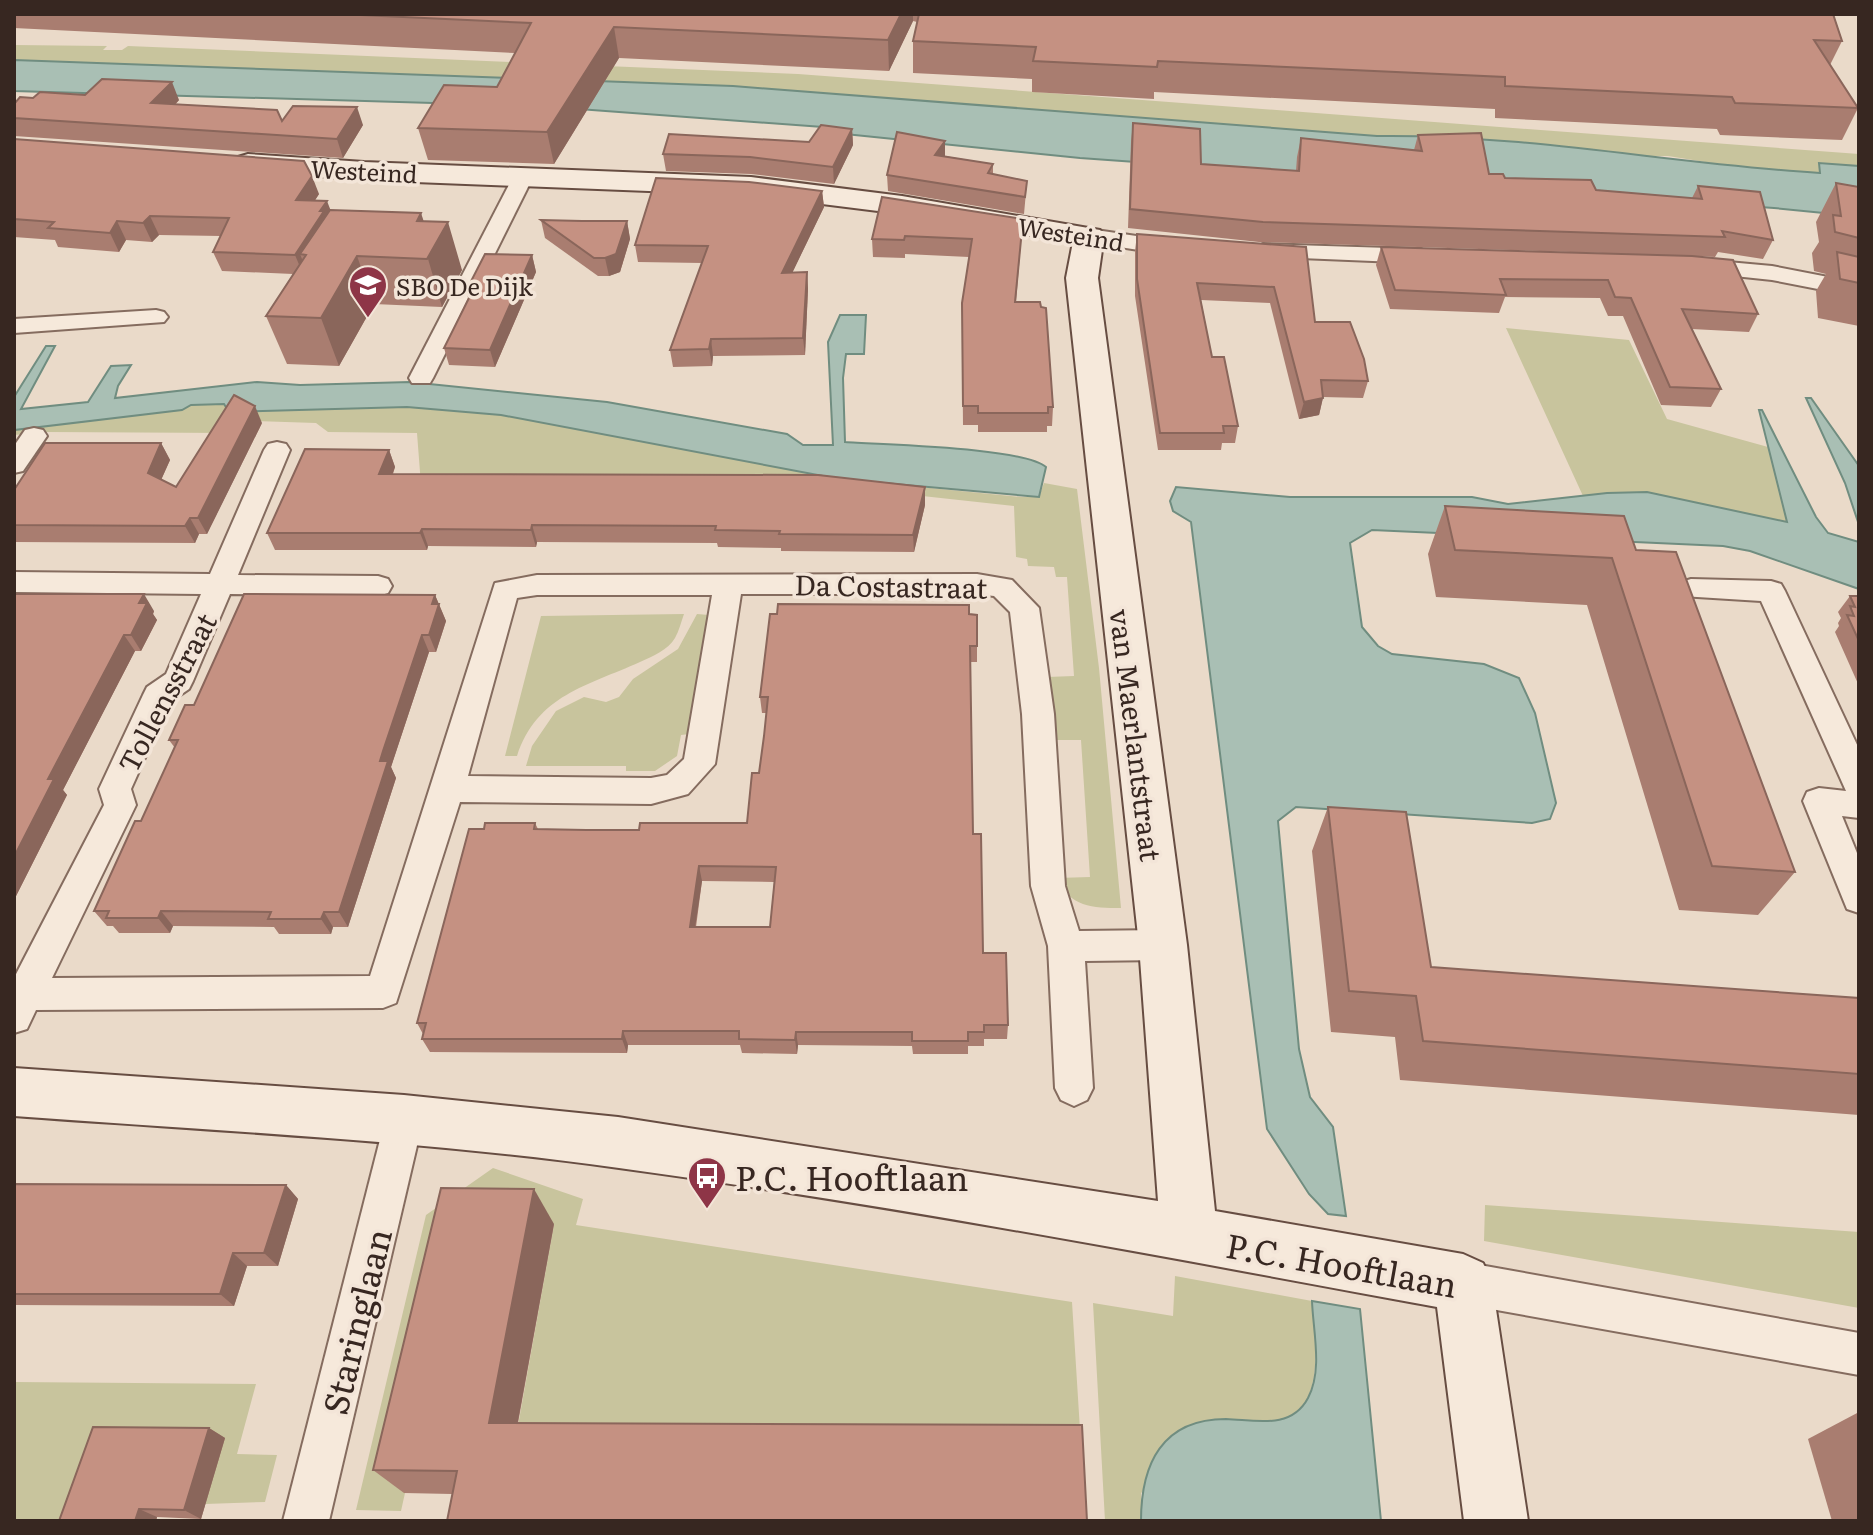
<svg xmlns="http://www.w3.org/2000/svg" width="1873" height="1535" font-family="Literata,serif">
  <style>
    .green { fill: #c8c49d }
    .water { fill: #a9bfb4; stroke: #708d80; stroke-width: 2 }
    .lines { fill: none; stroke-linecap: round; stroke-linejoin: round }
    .street-casing { stroke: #856c5f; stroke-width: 4 }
    .secondary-casing { stroke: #674d42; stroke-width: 4 }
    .street { fill: #f6e9db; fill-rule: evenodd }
    .secondary { fill: #f6e9db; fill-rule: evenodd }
    .wall { fill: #a97d70; fill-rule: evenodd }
    .shaded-wall { fill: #8a665b }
    .building { fill: #c59182; stroke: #8a665b; stroke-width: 2; fill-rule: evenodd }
    .labels { text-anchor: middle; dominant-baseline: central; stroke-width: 7; stroke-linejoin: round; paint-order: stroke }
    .far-street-label { font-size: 24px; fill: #372721; stroke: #f3e5d8 }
    .far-poi-label { font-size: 24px; fill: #372721; stroke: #f3e5d8; text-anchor: start }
    .street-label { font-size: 28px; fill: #372721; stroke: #f3e5d8 }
    .near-poi-label { font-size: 34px; fill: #372721; stroke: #f3e5d8; text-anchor: start }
    .near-street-label { font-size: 34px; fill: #372721; stroke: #f3e5d8 }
  </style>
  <rect width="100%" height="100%" fill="#eadac9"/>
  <g class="green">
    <path d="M14 45 107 46 103 50H122L128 46 798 74 1859 154V166L1819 163 1821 173 1743 168 1668 156H1628L1500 142 1377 136 732 86 14 60Z"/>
    <path d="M1506 328 1629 340 1667 419 1768 447 1788 522 1647 492 1583 496Z"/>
    <path d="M224 404 230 412 407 407 501 415 839 479 1021 497H1039L1044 483 1077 489 1099 668 1121 908C1093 908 1069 907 1057 878L1090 877 1081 740H1051L1047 677 1074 676 1067 577H1056L1054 567 1028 566 1027 559 1016 557 1014 506 849 488 421 485 417 433 328 432 316 423 255 421 229 433 46 432 14 435V430L182 410 191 405Z"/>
    <path d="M684 614C681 622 679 631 675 638 668 650 653 656 640 662 587 686 537 695 517 756H505L541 616Z"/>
    <path d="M697 614 709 615 690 734 681 735 677 756 655 771H626V766H526L532 746 556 711 584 697 606 702 619 697 633 679 678 649Z"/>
    <path d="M493 1168 583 1199 576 1225 1072 1302 1082 1462 514 1448 554 1224 465 1223 401 1511 356 1510 426 1215Z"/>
    <path d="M1485 1205 1859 1232V1308L1484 1241Z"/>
    <path d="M1175 1276 1312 1301C1314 1343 1330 1419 1267 1423 1253 1424 1238 1420 1224 1419L1141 1493V1521H1105L1093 1303 1173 1316Z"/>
    <path d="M14 1382 256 1384 237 1454 277 1455 265 1502 205 1504 224 1438 82 1521H14Z"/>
  </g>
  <g class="water">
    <path d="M14 60 733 86 1377 136C1526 134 1672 164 1820 173L1819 163 1859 166V222L1854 216 1774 208 1080 158 845 134 823 127 538 106 14 91Z"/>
    <path d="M840 315H866L864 354H846L843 378 845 442C883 445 1022 447 1046 467L1039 497 839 479 501 415 407 407 229 412 224 404 191 405 182 410 14 430V397L46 346H55L21 409 88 402 111 366 131 365 118 386 115 398 257 382 300 385 410 382 607 402 787 434 803 445H833L828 342Z"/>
    <path d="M1806 398H1811L1859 466V525L1845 483Z"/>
    <path d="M1759 410H1762L1816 517 1828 533 1859 542V589L1750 551 1723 546 1372 530 1350 543 1362 627 1378 646 1392 654 1484 664 1519 678 1535 713 1556 803 1550 819 1532 823 1296 807 1278 821 1299 1049 1310 1097 1333 1127 1346 1216 1328 1214 1309 1194 1267 1129 1191 522 1173 511 1170 501 1176 487 1290 497H1472L1508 504 1607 493 1647 492 1787 522Z"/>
    <path d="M1312 1301 1360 1309 1381 1521H1141C1141 1464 1162 1419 1226 1419 1256 1420 1291 1430 1308 1398 1323 1370 1313 1331 1312 1301Z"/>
  </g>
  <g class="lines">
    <g class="street-casing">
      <g id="street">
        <path d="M523 171 533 177 433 378 430 383H412L409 378 513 177Z"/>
        <path d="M1089 229 1177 242 1188 249 1177 256 1081 241 1078 236Z"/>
        <path d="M1263 244 1421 249 1432 256 1421 263 1255 256 1252 251Z"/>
        <path d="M1695 259 1772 266 1859 283V297L1772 280 1687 271 1684 266 1687 261Z"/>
        <path d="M156 310 164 312 168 317 164 322 14 333V319Z"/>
        <path d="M34 428 43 430 47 436 23 471 14 473V446L25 430Z"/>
        <path d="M277 442 286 444 290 450 238 575 378 576 388 579 392 586 388 593 378 596 230 594 193 681 189 689 170 702 131 789 136 805 52 978 370 976 495 583 537 575 977 574 1012 580 1039 608 1054 714 1065 886 1079 931 1163 930 1175 934 1181 945 1175 956 1163 960 1085 961 1093 1088 1087 1100 1074 1106 1061 1100 1055 1088 1048 946 1031 886 1022 714 1010 612 994 596 977 594H741L715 764 688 794 651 804 460 802 396 1003 383 1008 36 1010 27 1029 14 1033V978L104 805 99 789 143 695 147 687 166 674 201 594 14 592V572L210 574 264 450 268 444ZM537 595H712L684 759 667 775 651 778 468 776 517 598Z"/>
        <path d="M1691 579 1771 581 1781 584 1785 591 1859 749V818L1842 816 1859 858V913L1847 909 1803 801 1807 792 1819 788 1846 791 1761 601 1681 596 1677 589 1681 582Z"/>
        <path d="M404 1102 418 1107 423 1120 329 1521H283L385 1120 390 1107Z"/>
        <path d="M1463 1262 1859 1333V1375L1463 1304 1448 1298 1442 1283 1448 1268Z"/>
      </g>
    </g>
    <g class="secondary-casing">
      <path id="secondary" d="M248 154 364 162 751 177 902 196 1100 230 1104 236 1098 278 1187 945 1215 1211 1463 1254 1483 1263 1492 1283 1528 1521H1464L1437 1307C1166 1257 893 1205 619 1168 418 1140 215 1131 14 1116V1068L404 1095 618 1117 1158 1201 1139 945 1066 278 1073 242 902 214 751 195 364 180 238 169 234 163 238 157Z"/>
    </g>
    <use href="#street" class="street"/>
    <use href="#secondary" class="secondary"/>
  </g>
  <g class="wall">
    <path d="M14 14H1833L1842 41 1830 65 1858 108 1842 140 1720 135 1717 129 1495 118V109L1154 92V99L1032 92V79L913 73V41L917 22 913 21 889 71 619 58 554 164 428 160 418 128 497 87 515 53 14 28Z"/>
    <path d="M179 100 175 105 282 121 363 125 343 158 14 136V104Z"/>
    <path d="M1133 123 1201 164 1296 171 1297 157 1301 138 1414 150 1418 135 1489 174 1505 178 1596 190 1692 198 1698 186 1773 240 1763 259 1718 252 1715 257 1697 256 1758 314 1749 332 1692 329 1721 389 1711 407 1661 405 1623 316H1608L1600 298 1505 297 1499 313 1390 309 1376 265 1381 247 1634 254 1259 242 1128 228 1131 142Z"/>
    <path d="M852 129 853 145 834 184 751 174 666 171 663 154 809 142Z"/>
    <path d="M14 139 319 194 315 200 330 210 424 222 462 270 442 307 374 304 339 366 287 364 266 316 293 274 222 271 213 252 221 236 159 235 152 242 126 240 119 252 58 247 55 240 14 237Z"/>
    <path d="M945 156 993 164V174L1027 181 1024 214 888 191 887 175Z"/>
    <path d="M1836 183 1859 187V326L1818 318 1816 291 1826 274 1814 271 1812 253 1819 242 1816 222Z"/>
    <path d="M822 191 824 207 792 273 807 272 808 289 805 355 713 356 712 366 673 367 670 350 702 263 638 262 635 245Z"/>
    <path d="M1023 219 1016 302 1053 407 1052 426H1047V432H978V425H963L962 321 969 257 905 254V258L873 257 872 239Z"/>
    <path d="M541 220 627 221 630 239 620 272 609 276H598L545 238Z"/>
    <path d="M1137 234 1306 247 1315 322 1368 381 1363 398 1323 397 1319 415 1299 419 1270 303 1201 300 1212 357 1238 426 1235 443H1222L1221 450H1158L1135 296V251Z"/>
    <path d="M532 255 536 272 495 367 449 365 444 348 468 298 466 291Z"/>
    <path d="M262 423 207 534H199L195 543 14 542V490L161 443 170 460 161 480 176 487Z"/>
    <path d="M389 450 395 467 393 474 925 505 914 552 781 551V548L718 547 717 543 537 542 536 547 428 546 427 550H275L267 533Z"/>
    <path d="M1445 506 1636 550 1795 872 1758 915 1679 910 1587 605 1436 597 1428 554Z"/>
    <path d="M14 594 154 611 153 614 157 620 141 651H135L63 790 67 795 14 900Z"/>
    <path d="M435 595 446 621 436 652H429L391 767 396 778 348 927H333L331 934H279L274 927 173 926 170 933H119L113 926H107L94 911 141 821 175 748 169 740 194 705Z"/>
    <path d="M1850 596H1859V686L1835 632 1839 626 1838 623 1841 618 1838 612Z"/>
    <path d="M969 614 977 646V662H970L973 834 983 953 1008 1025 1007 1039H984V1046H968V1054H913L912 1046 798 1045 797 1054 742 1053 740 1045H628L627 1053 430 1052 422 1039 423 1034 417 1023 484 829 535 823 538 829 639 830 747 823 759 773 767 713H762L760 697ZM702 881 774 882 770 927H696Z"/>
    <path d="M1328 807 1431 967 1859 998V1115L1400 1080 1395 1037 1331 1032 1312 851Z"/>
    <path d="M14 1184 286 1185 298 1199 278 1266H247L234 1306 14 1305Z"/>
    <path d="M554 1224 518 1423 452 1494 404 1493 373 1470Z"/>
    <path d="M1859 1412V1521H1832L1808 1439Z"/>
    <path d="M209 1428 225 1438 201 1519 157 1517 156 1521H59Z"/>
  </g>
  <g class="shaded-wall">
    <path d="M901 14H913V21L889 71 888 40Z"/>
    <path d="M614 27 619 58 554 164 547 132Z"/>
    <path d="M172 82 179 100 159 121 151 103Z"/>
    <path d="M357 107 363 125 343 158 337 139Z"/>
    <path d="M852 129 853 145 834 184 833 167Z"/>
    <path d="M945 141V157L935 155Z"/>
    <path d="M312 176 319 194 303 219 296 200Z"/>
    <path d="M822 191 824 207 784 290 782 273Z"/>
    <path d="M327 201 334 219 306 255 300 254 306 269 303 274 295 255Z"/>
    <path d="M421 213 433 249 448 222 462 270 442 307 417 221Z"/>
    <path d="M150 216 159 235 152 242 143 223Z"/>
    <path d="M117 221 126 240 119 252 110 233Z"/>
    <path d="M627 221 630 239 620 272 609 276 605 258Z"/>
    <path d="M532 255 536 272 495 367 490 350Z"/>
    <path d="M357 256 374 304 339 366 321 318Z"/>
    <path d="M807 272 808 289 805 355 803 338Z"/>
    <path d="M711 339 713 356 712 366 709 349Z"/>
    <path d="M1323 398 1319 415 1299 419 1304 402Z"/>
    <path d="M255 406 262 423 207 534 198 518Z"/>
    <path d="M161 443 170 460 157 489 148 473Z"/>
    <path d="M389 450 395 467 386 491 379 474Z"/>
    <path d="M925 487V505L914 552 913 535Z"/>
    <path d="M190 518 199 534 195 543 185 526Z"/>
    <path d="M532 525 537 542 536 547 531 530Z"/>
    <path d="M422 529 428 546 427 550 420 533Z"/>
    <path d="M144 594 154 611 153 614 157 620 141 651 131 635 139 603Z"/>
    <path d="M435 595 446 621 436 652 429 635 432 604Z"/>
    <path d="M124 635 135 651 63 790 67 795 14 900V857L48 779Z"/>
    <path d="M422 635 429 652 391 767 396 778 348 927 339 912 380 761Z"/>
    <path d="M699 866 702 881 693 941 690 927Z"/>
    <path d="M161 911 173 926 170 933 158 918Z"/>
    <path d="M324 912 333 927 331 934 321 919Z"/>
    <path d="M623 1031 628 1045 627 1053 622 1039Z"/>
    <path d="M796 1032 798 1045 797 1054 795 1040Z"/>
    <path d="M286 1185 298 1199 278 1266 264 1253Z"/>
    <path d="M534 1189 554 1224 513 1448 489 1423Z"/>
    <path d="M233 1253 247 1266 234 1306 220 1294Z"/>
    <path d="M209 1428 225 1438 201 1519 184 1510Z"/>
    <path d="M139 1509 157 1517 156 1521H135Z"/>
  </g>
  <g class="building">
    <path d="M339 14H901L888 40 614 27 547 132 418 128 444 85 497 87 531 23Z"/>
    <path d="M919 14H1833L1842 41 1814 40 1858 108 1735 103 1732 97 1505 86V77L1158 61 1157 67 1033 61 1036 47 913 41Z"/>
    <path d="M102 79 172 82 151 103 277 110 282 121 293 106 357 107 337 139 14 118V104L20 97 33 98 40 92 85 95Z"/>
    <path d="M1133 123 1200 129 1201 164 1299 171 1301 138 1422 151 1418 135 1481 133 1489 174H1503L1505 178 1591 180 1596 190 1702 199 1698 186 1760 192 1773 240 1722 231 1725 237 1263 222 1130 209Z"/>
    <path d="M821 125 852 129 833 167 750 157 663 154 669 134 809 142Z"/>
    <path d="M897 132 945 141 935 155 993 164 988 173 1027 181 1025 197 887 175Z"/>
    <path d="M14 139 304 161 312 176 296 200 327 201 320 211H324L295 255 213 252 229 218 150 216 143 223 117 221 110 233 48 228 54 222 14 219Z"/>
    <path d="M656 178 749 182 822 191 782 273 807 272 803 338 711 339 709 349 670 350 708 246 635 245Z"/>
    <path d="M1836 183 1859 187V238L1835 232 1833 215 1841 216Z"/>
    <path d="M882 197 1023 219 1015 302H1040L1041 307 1046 308 1053 407H1048V413H978V406H963L962 303 972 239 905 236 904 240 872 239Z"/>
    <path d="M330 210 421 213 417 221 448 222 427 259 357 256 321 318 266 316 306 255 300 254Z"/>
    <path d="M541 220 582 221H627L616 254 605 258H594Z"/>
    <path d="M1137 234 1306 247 1315 322H1350L1364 359 1368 381 1321 380 1323 398 1304 402 1274 287 1197 283 1212 357H1224L1238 426H1223L1224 433H1160L1137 279Z"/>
    <path d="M1381 247 1692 256 1733 260 1758 314 1682 309 1721 389 1670 387 1631 298 1615 297 1608 280 1500 279 1506 295 1395 290Z"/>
    <path d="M1837 252 1859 257V283L1840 279Z"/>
    <path d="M485 254 532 255 490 350 444 348 472 292 466 291Z"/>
    <path d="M234 395 255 406 198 518H190L185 526 14 525V490L45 443H161L148 473 176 487Z"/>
    <path d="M305 449 389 450 379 474 818 475 925 487 913 535 779 534 780 531 715 530 716 526 532 525 531 530 422 529 420 533H267Z"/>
    <path d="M1445 506 1624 516 1636 550 1676 552 1795 872 1712 866 1612 558 1455 550Z"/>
    <path d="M14 594H144L139 603H147L131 635H124L48 779H54L14 857Z"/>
    <path d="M244 594 435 595 432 604H439L429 635H422L383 751 380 761H388L339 912H324L321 919H268L271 912 161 911 158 918H106L109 911H94L135 821H141L178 740H169L185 705H194Z"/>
    <path d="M1850 596H1859V641L1847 615 1854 616 1850 606 1855 607Z"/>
    <path d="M778 604 969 605V614L977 615V646H970L973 834H981L983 953H1006L1008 1025H984V1032H968V1041H912V1032H796L795 1040 739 1039V1031H623L622 1039H422L426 1023H417L469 829H484L485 823H535L534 829 586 830H639L640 823H747L752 773H759L764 736 768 697H760L770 614H777ZM699 866 776 867 770 927H690Z"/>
    <path d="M1328 807 1406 812 1431 967 1859 998V1074L1423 1041 1416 996 1349 991Z"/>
    <path d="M14 1184 286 1185 264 1253H233L220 1294H14Z"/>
    <path d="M441 1188 534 1189 489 1423 1082 1425 1087 1521H447L457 1471 373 1470Z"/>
    <path d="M93 1427 209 1428 184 1510 139 1509 135 1521H59Z"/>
  </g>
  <defs>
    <g id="school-pin" transform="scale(2)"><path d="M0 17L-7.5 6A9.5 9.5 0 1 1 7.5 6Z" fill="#8e3547" stroke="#f3e5d8"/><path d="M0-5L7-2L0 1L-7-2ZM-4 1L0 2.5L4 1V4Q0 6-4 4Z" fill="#fff"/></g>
    <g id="bus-pin" transform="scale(2)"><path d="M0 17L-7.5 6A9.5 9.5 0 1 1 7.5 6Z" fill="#8e3547" stroke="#f3e5d8"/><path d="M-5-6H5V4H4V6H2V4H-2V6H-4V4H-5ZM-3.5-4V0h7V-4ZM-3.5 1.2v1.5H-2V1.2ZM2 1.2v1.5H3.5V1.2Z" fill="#fff"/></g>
  </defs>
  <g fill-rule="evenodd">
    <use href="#school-pin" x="368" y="285"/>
    <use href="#bus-pin" x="707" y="1176"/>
  </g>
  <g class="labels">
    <g class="far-street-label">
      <text transform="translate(364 170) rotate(3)">Westeind</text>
      <text transform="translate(1071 233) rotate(9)">Westeind</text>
    </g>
    <g class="far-poi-label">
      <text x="396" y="285">SBO De Dijk</text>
    </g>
    <g class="street-label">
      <text transform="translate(891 585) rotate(1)">Da Costastraat</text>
      <text transform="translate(166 692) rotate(-62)">Tollensstraat</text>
      <text transform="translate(1137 735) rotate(83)">van Maerlantstraat</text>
    </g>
    <g class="near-poi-label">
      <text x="735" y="1176">P.C. Hooftlaan</text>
    </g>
    <g class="near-street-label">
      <text transform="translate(1342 1263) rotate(10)">P.C. Hooftlaan</text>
      <text transform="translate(355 1321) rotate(-76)">Staringlaan</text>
    </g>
  </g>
  <rect width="1873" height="1535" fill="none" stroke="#372721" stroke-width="32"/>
</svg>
